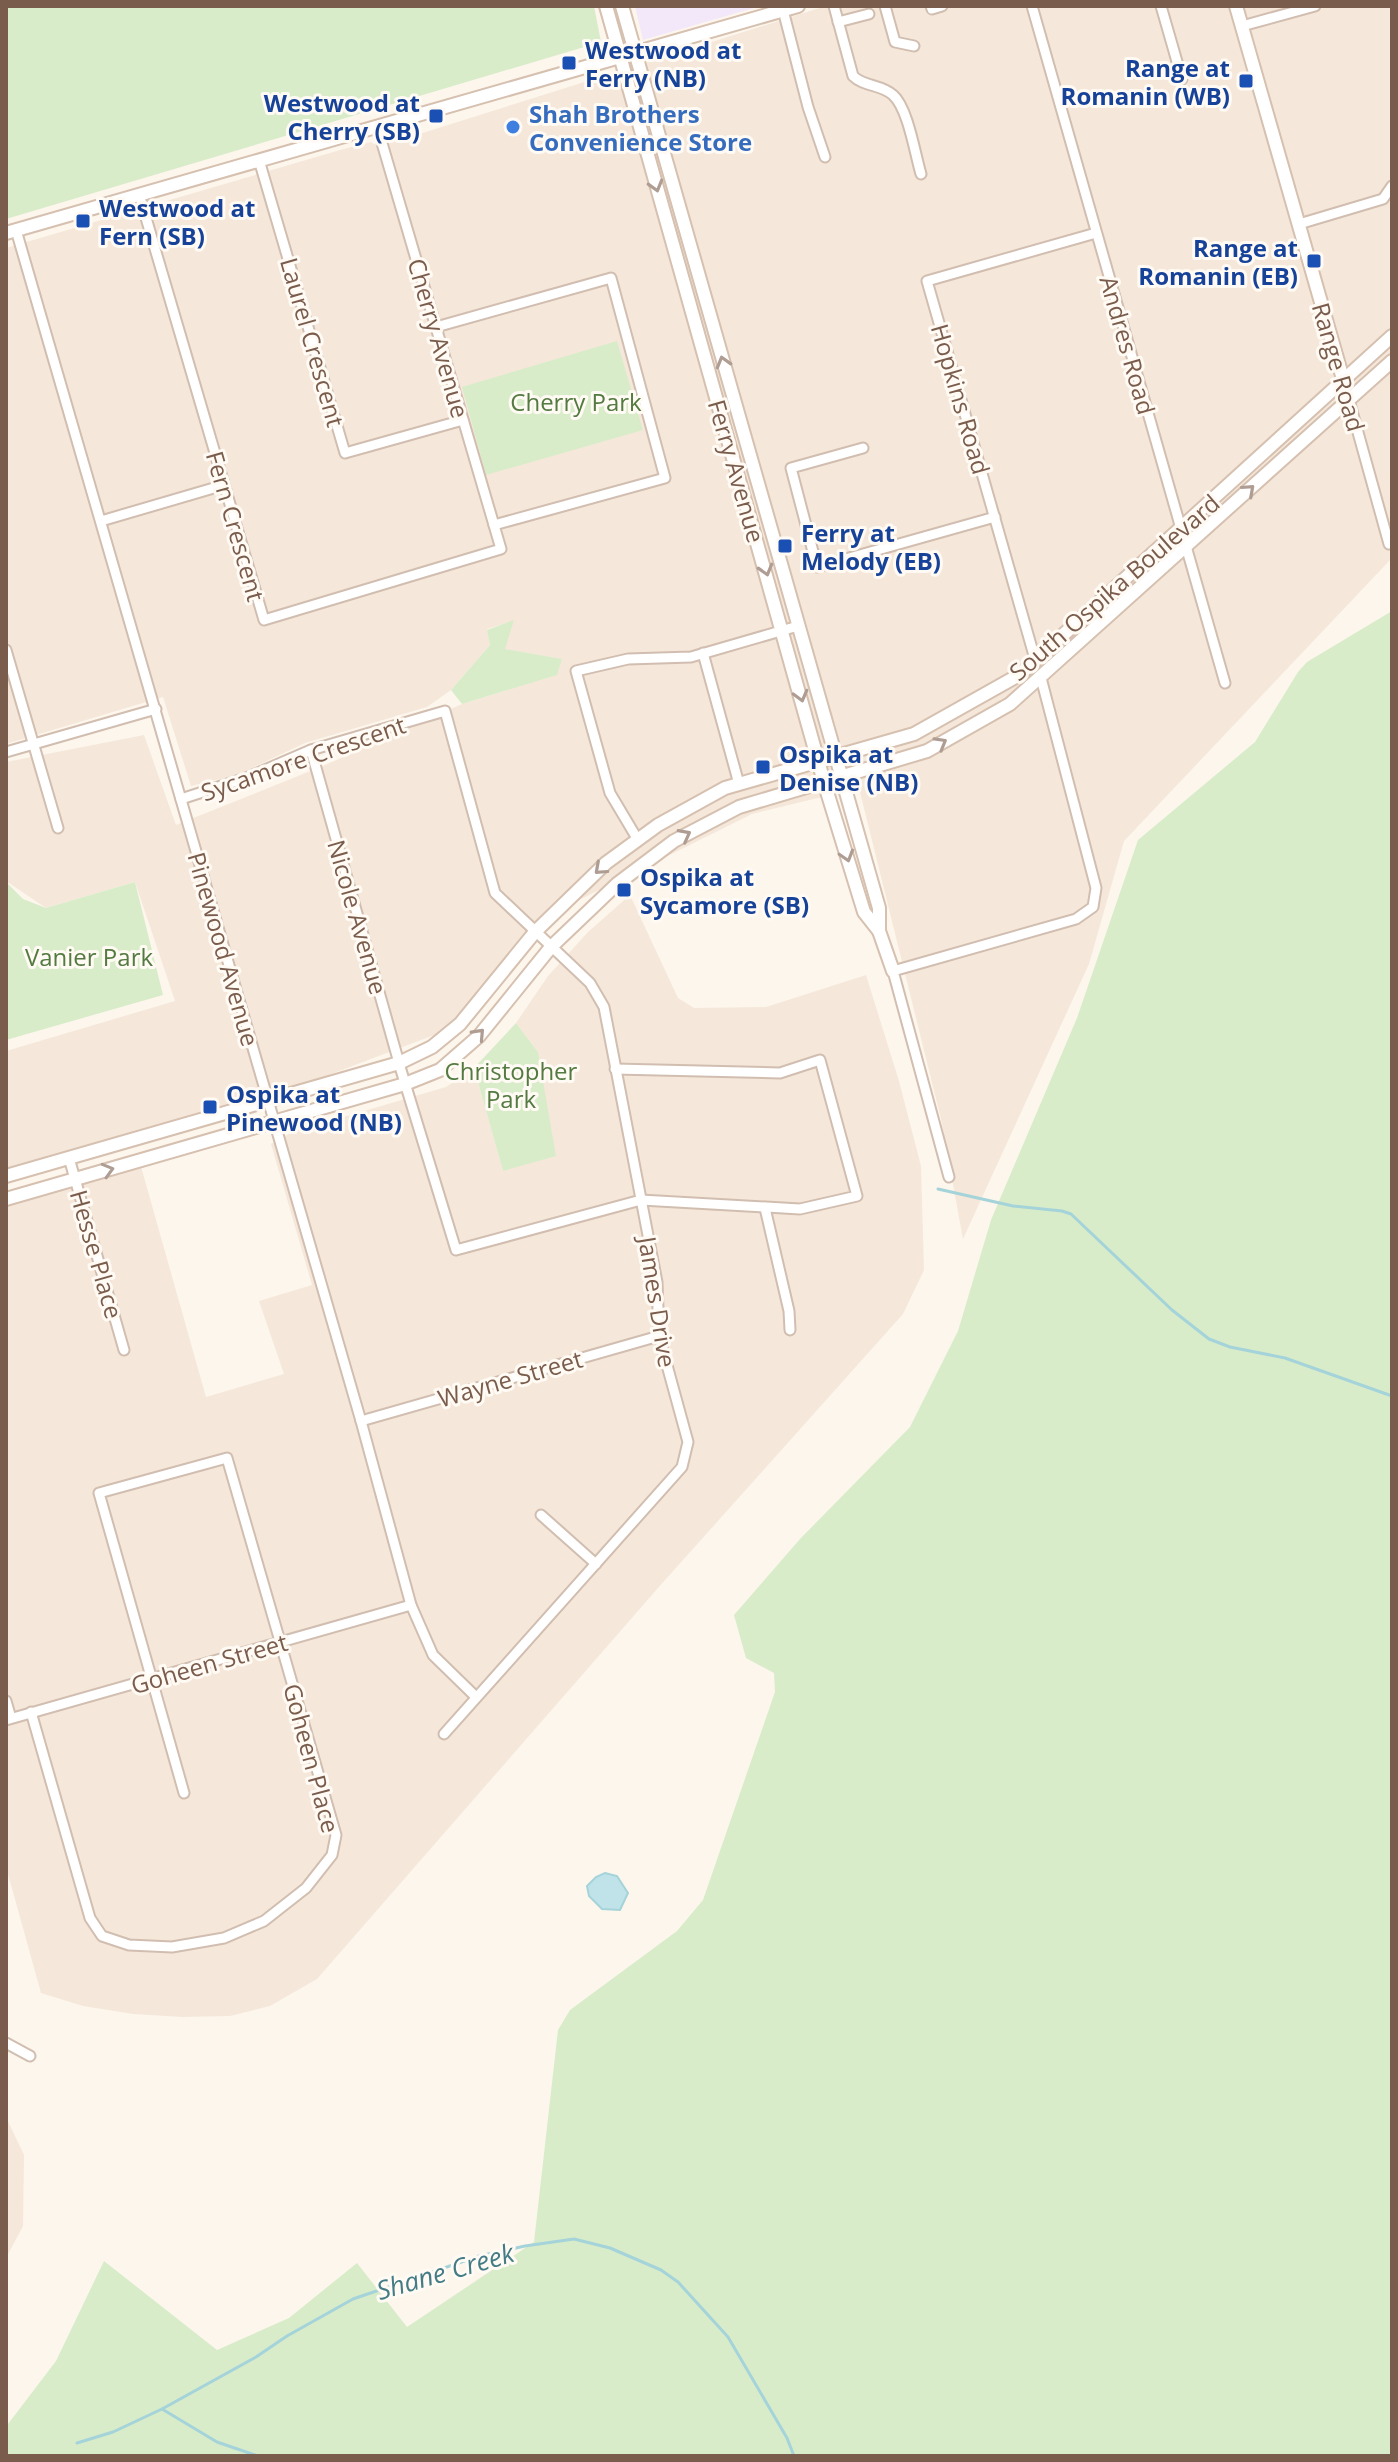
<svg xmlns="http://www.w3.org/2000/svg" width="1398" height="2462" font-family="'Open Sans',sans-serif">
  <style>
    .residential { fill: #f5e8da }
    .education { fill: #f3e8fa }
    .green { fill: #d8ecc9 }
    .water { fill: #bfe3e8; stroke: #a5d3da; stroke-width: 2 }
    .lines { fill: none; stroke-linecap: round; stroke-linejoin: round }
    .stream { stroke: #a5d3da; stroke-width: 3 }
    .street-casing { stroke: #d1beb0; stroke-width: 13 }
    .secondary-casing { stroke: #d6c0b0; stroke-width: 16 }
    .street { stroke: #fff; stroke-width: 9 }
    .secondary { stroke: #fff; stroke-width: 12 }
    .oneway { stroke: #af9d94 }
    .transit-dot { fill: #1a4fb4; stroke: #fffaf3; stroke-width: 3 }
    .shop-dot { fill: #3f7fe0; stroke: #fffaf3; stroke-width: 3 }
    .labels { text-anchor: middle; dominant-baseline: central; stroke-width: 6; stroke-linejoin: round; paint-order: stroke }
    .transit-label { font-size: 24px; font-weight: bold; fill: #164399; stroke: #fffaf3; text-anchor: start }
    .shop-label { font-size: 24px; font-weight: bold; fill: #366cbe; stroke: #fffaf3; text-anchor: start }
    .street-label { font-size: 24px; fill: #7a5c4d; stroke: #fffaf3 }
    .park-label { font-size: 24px; fill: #537a41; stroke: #fffaf3 }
    .water-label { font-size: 26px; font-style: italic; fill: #437c86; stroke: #fffaf3 }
  </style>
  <rect width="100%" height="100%" fill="#fdf6ec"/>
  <g class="residential">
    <path d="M826 6H1392V558L1124 841 1089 964 963 1239 941 1119 859 788 752 814 569 905 466 1023 273 1096 6 1171V1051L175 1001 135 882 46 908 6 881V762L144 735 176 825 323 766 462 704 556 675 561 659 504 649 513 621 487 629 490 645 451 690 427 707 305 743 237 775 191 786 163 697 6 744V248L340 150 371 142 378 147Z"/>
    <path d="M630 895 678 998 694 1008 766 1007 866 975 899 1081 921 1166 924 1270 903 1314 658 1588 317 1979 270 2006 230 2016 182 2017 133 2014 83 2006 41 1993 6 1867V1199L140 1163 206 1397 284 1374 259 1301 312 1285 271 1144 292 1132 446 1087 474 1068 503 1171 538 1052 516 1023 548 976 588 932Z"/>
    <path d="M6 2117 24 2155 23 2226 6 2258Z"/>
  </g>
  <path class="education" d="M635 6H761L643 40Z"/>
  <g class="green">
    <path d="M6 6H594L601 42 6 219Z"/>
    <path d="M617 341 643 430 486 475 462 387Z"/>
    <path d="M1392 611V2456H6L8 2424 56 2361 104 2261 217 2350 289 2318 357 2263 407 2327 534 2242 558 2030 570 2010 677 1931 703 1900 775 1692 774 1673 746 1658 734 1615 800 1539 910 1427 958 1331 991 1220 1077 1018 1138 840 1255 742 1298 672 1307 662Z"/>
    <path d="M514 620 505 649 562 659 557 675 462 704 451 690 490 645 487 630Z"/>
    <path d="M6 882 23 899 46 908 135 882 163 995 6 1040Z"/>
    <path d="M516 1023 538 1052 556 1156 503 1171 474 1068Z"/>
  </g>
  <path class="water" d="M605 1873 617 1876 628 1893 620 1910 602 1909 589 1896 587 1886 596 1877Z"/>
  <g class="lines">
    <g class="stream">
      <path d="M938 1189 1013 1206 1062 1211 1071 1214 1172 1310 1209 1339 1230 1347 1285 1358 1392 1396"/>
      <path d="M162 2409 217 2442 258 2456"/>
      <path d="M77 2443 113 2432 162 2409 256 2357 287 2336 353 2299 479 2256 525 2246 574 2239 610 2248 661 2270 678 2282 728 2337 787 2438 794 2456"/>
    </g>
    <g class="street-casing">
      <g id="street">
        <path d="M834 6 853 76C864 87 881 84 893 95 908 108 915 154 921 174"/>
        <path d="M885 6 895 42 914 46"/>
        <path d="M931 6 932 9 942 6"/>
        <path d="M1032 6 1225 683"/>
        <path d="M1161 6 1182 79"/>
        <path d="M783 10 808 107 825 157"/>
        <path d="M838 22 869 14"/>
        <path d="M1242 26 1315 6"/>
        <path d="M259 160 345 453 463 420"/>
        <path d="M139 194 264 620 501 549 377 126"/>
        <path d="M1299 224 1383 199 1392 186"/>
        <path d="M16 230 361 1421 411 1605 433 1655 476 1697"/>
        <path d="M436 327 611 278 665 478 494 525"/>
        <path d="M1349 400 1389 544"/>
        <path d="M863 448 791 468 817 567 995 517"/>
        <path d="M101 521 224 485"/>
        <path d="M6 650 58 828"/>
        <path d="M703 653 739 784"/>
        <path d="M1035 659 927 281 1096 233"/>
        <path d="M311 750 401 1070 456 1250 641 1200 800 1209 857 1196 820 1060 780 1073 615 1069"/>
        <path d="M6 752 156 709"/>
        <path d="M181 799 246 778 311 750 445 711 495 893 590 983 604 1007 657 1282 659 1336 688 1442 682 1467 444 1734"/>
        <path d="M638 840 610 793 576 671 628 659 691 657 798 626"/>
        <path d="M69 1158 124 1350"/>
        <path d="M949 1177 893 971 1076 919 1093 907 1096 888 1041 678"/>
        <path d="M765 1208 789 1311 790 1330"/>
        <path d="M361 1421 659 1336"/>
        <path d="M541 1515 596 1564"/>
        <path d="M6 1701 11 1718"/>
        <path d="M31 1712 90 1918 102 1936 129 1945 172 1947 224 1938 264 1921 306 1888 332 1855 336 1835 227 1458 99 1493 184 1793"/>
        <path d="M6 1720 411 1605"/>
        <path d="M6 2043 30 2056"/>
      </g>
    </g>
    <g class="secondary-casing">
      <g id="secondary">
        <path d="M606 6 824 782 864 912 879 931"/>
        <path d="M622 6 879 908V931L893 971"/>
        <path d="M1236 6 1345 386"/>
        <path d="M6 233 798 6"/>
        <path d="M6 1176 399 1063 432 1047 460 1024 535 932 606 863 658 825 725 788 914 734 1019 675 1392 336"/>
        <path d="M6 1199 405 1084 440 1070 479 1036 551 947 617 884 674 841 739 807 927 751 1010 704 1392 361"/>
      </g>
    </g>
    <use href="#street" class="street"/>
    <use href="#secondary" class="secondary"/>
  </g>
  <defs><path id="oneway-chevron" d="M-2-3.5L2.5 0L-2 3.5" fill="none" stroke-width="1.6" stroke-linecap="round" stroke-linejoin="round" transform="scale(2)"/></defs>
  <g class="oneway">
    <use href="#oneway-chevron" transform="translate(656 186) rotate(74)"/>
    <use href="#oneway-chevron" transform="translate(723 362) rotate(-106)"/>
    <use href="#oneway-chevron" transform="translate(1249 490) rotate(-42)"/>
    <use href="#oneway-chevron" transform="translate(766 570) rotate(74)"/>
    <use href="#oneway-chevron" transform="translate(801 696) rotate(75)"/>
    <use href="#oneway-chevron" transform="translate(941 743) rotate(-30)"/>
    <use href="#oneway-chevron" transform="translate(685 835) rotate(-28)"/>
    <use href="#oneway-chevron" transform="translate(847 856) rotate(73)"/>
    <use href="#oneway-chevron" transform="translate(600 869) rotate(138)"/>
    <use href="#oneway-chevron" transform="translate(479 1034) rotate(-47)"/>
    <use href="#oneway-chevron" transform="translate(108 1170) rotate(-16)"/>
  </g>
  <g class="transit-dot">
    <rect x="561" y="55" width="16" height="16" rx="4"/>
    <rect x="1238" y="73" width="16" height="16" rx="4"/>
    <rect x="428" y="108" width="16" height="16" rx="4"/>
    <rect x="75" y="213" width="16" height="16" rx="4"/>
    <rect x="1306" y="253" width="16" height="16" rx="4"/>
    <rect x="777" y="538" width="16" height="16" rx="4"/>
    <rect x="755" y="759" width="16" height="16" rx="4"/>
    <rect x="616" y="882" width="16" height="16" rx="4"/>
    <rect x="202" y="1099" width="16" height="16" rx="4"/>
  </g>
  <circle class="shop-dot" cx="513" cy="127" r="8"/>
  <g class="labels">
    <g class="transit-label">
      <text x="585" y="49">Westwood at<tspan x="585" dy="28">Ferry (NB)</tspan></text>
      <text x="1230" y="67" text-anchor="end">Range at<tspan x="1230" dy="28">Romanin (WB)</tspan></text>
      <text x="420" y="102" text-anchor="end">Westwood at<tspan x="420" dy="28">Cherry (SB)</tspan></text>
      <text x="99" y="207">Westwood at<tspan x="99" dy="28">Fern (SB)</tspan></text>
      <text x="1298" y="247" text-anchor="end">Range at<tspan x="1298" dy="28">Romanin (EB)</tspan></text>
      <text x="801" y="532">Ferry at<tspan x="801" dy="28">Melody (EB)</tspan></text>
      <text x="779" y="753">Ospika at<tspan x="779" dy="28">Denise (NB)</tspan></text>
      <text x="640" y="876">Ospika at<tspan x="640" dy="28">Sycamore (SB)</tspan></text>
      <text x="226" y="1093">Ospika at<tspan x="226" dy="28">Pinewood (NB)</tspan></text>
    </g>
    <g class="shop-label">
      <text x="529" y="113">Shah Brothers<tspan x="529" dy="28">Convenience Store</tspan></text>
    </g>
    <g class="street-label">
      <text transform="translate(439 338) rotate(74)">Cherry Avenue</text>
      <text transform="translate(313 342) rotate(74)">Laurel Crescent</text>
      <text transform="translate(1128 345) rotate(74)">Andres Road</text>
      <text transform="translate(1339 367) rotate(74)">Range Road</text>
      <text transform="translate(961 399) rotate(74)">Hopkins Road</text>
      <text transform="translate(737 471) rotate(74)">Ferry Avenue</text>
      <text transform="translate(236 526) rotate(74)">Fern Crescent</text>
      <text transform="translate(1114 587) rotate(-41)">South Ospika Boulevard</text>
      <text transform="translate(303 758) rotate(-19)">Sycamore Crescent</text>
      <text transform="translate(358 917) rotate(74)">Nicole Avenue</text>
      <text transform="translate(224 949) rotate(74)">Pinewood Avenue</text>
      <text transform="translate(97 1254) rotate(74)">Hesse Place</text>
      <text transform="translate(658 1302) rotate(81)">James Drive</text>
      <text transform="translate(510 1378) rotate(-16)">Wayne Street</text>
      <text transform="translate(209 1663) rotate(-16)">Goheen Street</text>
      <text transform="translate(312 1758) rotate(75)">Goheen Place</text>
    </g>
    <g class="park-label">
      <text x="576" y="401">Cherry Park</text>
      <text x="89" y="956">Vanier Park</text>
      <text x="511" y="1070">Christopher<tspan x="511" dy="28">Park</tspan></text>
    </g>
    <g class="water-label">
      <text transform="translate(445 2271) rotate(-16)">Shane Creek</text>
    </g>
  </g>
  <rect width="1398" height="2462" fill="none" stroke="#7a5c4d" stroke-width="16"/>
</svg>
